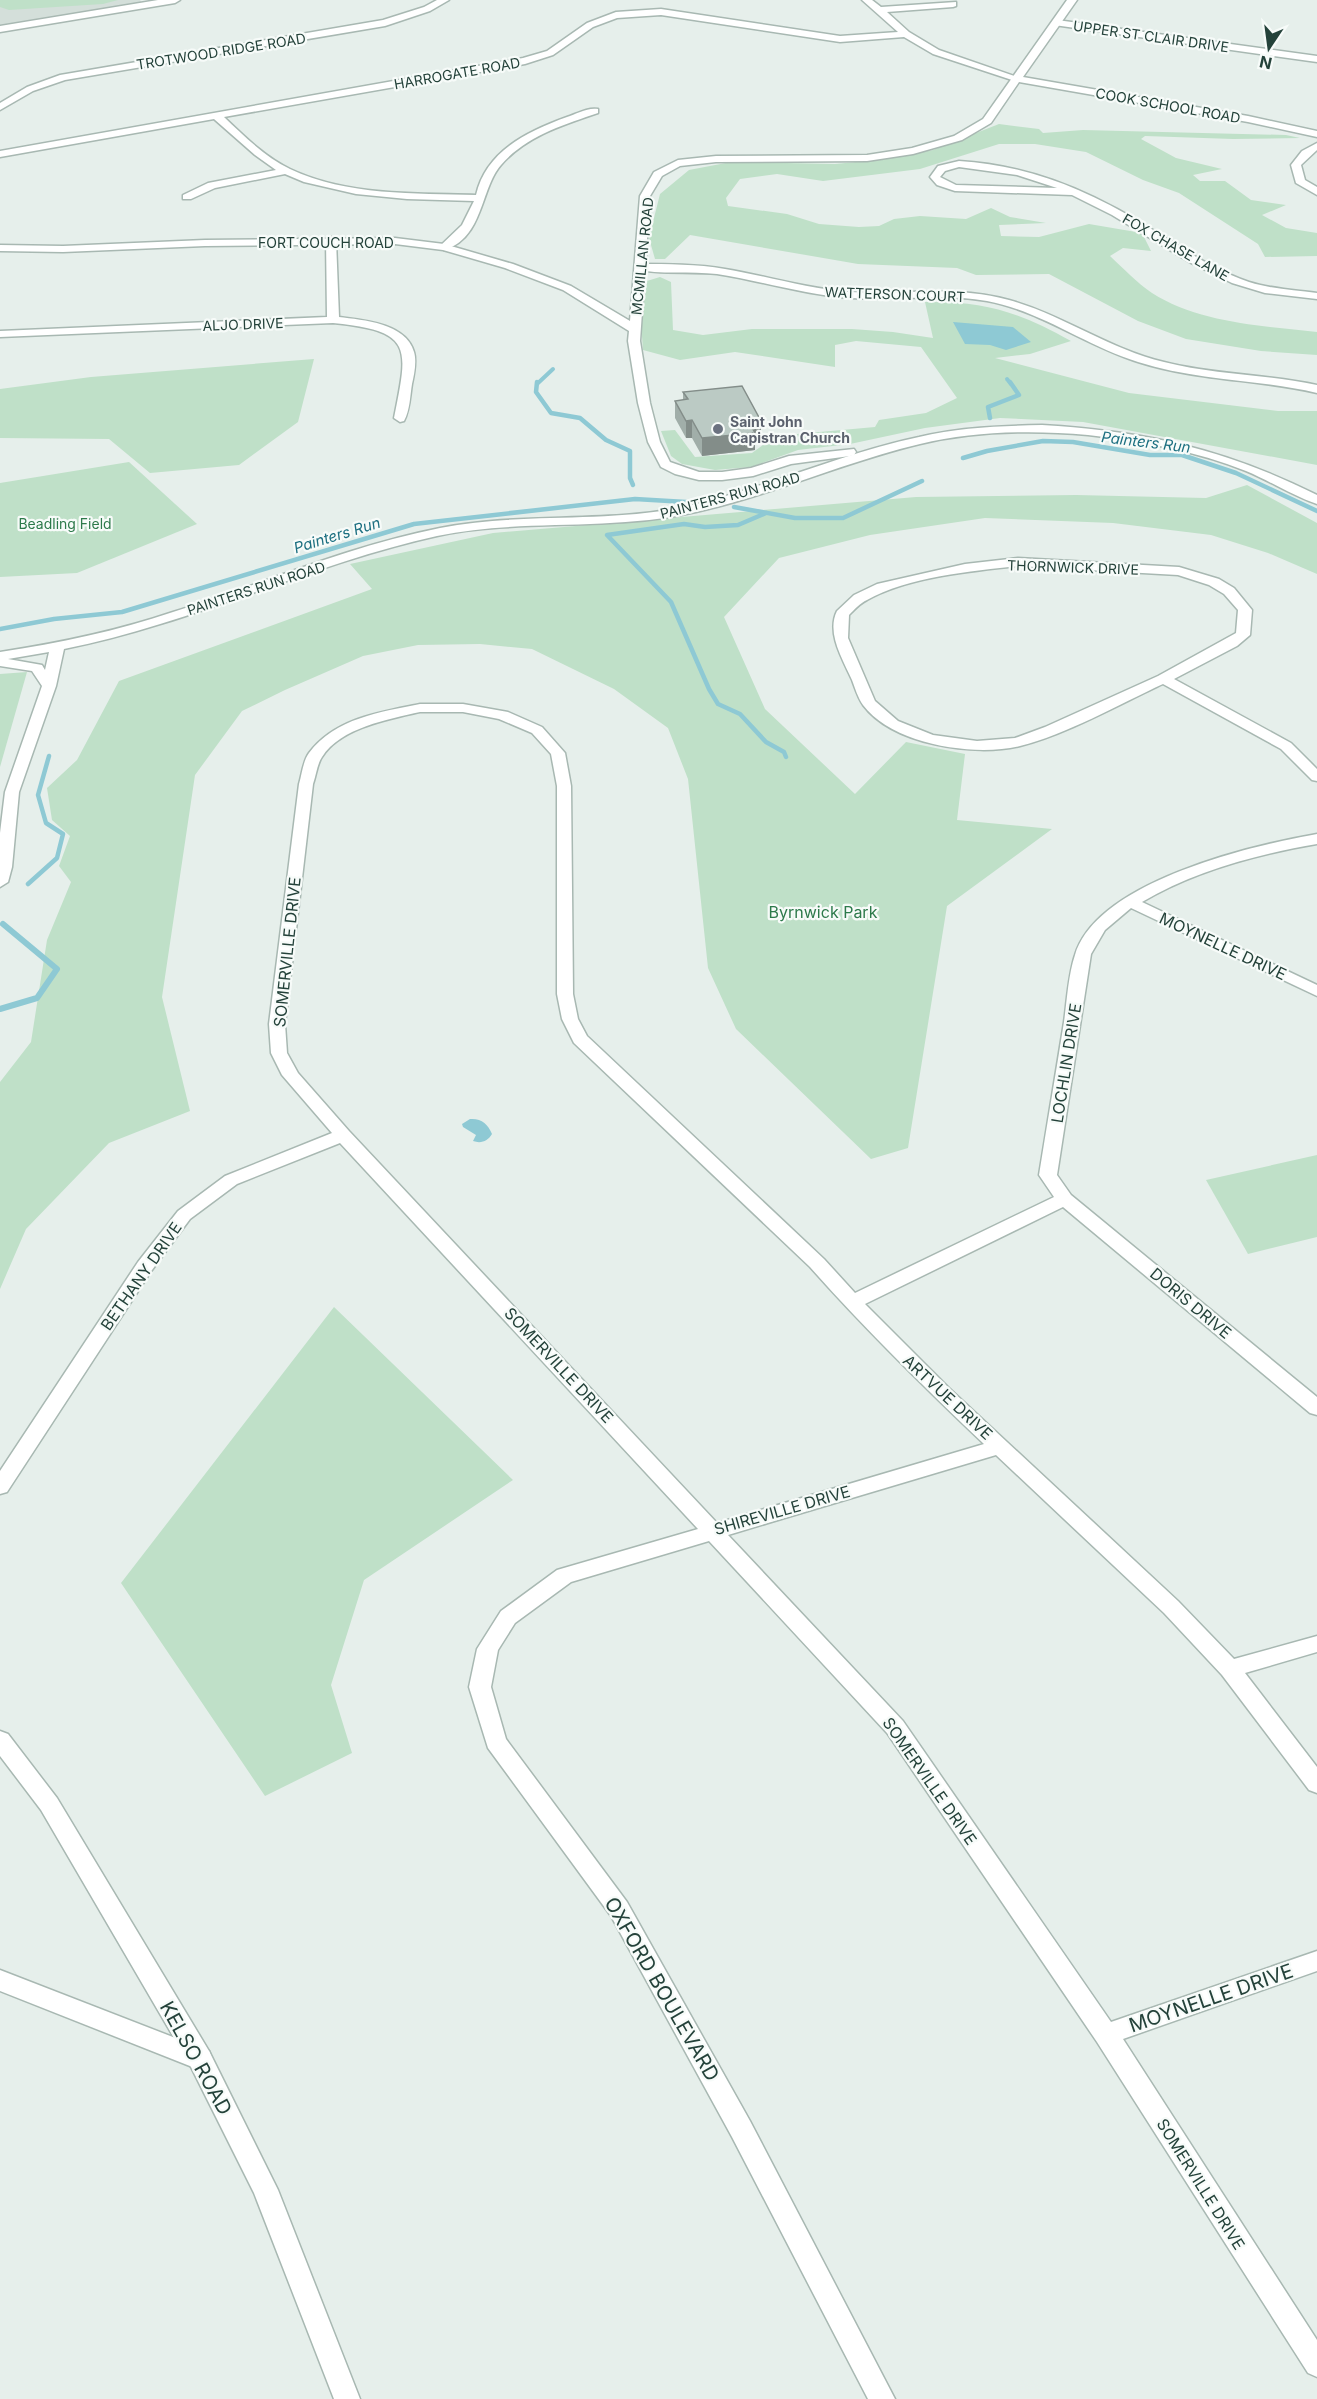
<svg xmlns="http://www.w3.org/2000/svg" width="1317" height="2399" font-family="Inter,sans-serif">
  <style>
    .built { fill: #d4dfda }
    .green { fill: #bfe0c8 }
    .water { fill: #8ec9d4 }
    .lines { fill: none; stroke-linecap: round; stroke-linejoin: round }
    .stream-far2 { stroke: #8ec9d4; stroke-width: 4 }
    .stream-far1 { stroke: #8ec9d4; stroke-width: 4.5 }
    .stream { stroke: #8ec9d4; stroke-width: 6 }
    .minor-casing { stroke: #a8b8b2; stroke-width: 3 }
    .tertiary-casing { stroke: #a8b8b2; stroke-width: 3 }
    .minor { fill: #fff; fill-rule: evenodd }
    .tertiary { fill: #fff; fill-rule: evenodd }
    .wall { fill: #a1aea9 }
    .shaded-wall { fill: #838d89 }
    .building { fill: #bbcac4; stroke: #838d89; stroke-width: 1.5 }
    .worship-dot { fill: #6b7280; stroke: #f7fbf9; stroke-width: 2 }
    .labels { text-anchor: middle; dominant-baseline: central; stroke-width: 4.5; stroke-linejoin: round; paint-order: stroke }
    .far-street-label { font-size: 14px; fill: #24423a; stroke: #f7fbf9 }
    .far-worship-label { font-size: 14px; font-weight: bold; fill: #5b616d; stroke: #f7fbf9; text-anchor: start }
    .far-park-label { font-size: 14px; fill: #2d7a4b; stroke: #f7fbf9 }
    .far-water-label { font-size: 15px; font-style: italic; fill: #1c6f80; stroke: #f7fbf9 }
    .park-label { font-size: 16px; fill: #2d7a4b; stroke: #f7fbf9 }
    .street-label { font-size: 16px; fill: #24423a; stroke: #f7fbf9 }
    .near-street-label { font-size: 20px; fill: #24423a; stroke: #f7fbf9 }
  </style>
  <rect width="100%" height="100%" fill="#e6efeb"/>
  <path class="built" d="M0 0H140L142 3 0 25Z"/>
  <g class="green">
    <path d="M0 0H118L103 4 9 10 0 7Z"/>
    <path d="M999 124 1039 129 1043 133 1083 130 1286 135 1300 138 1233 139 1145 136 1141 139 1176 158 1222 169 1193 175 1200 181H1225L1251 200 1286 205 1262 215 1286 228 1317 233V256L1265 257 1258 244 1179 193 1143 180 1086 152 1035 144H999L920 169 823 181 777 174 740 179 726 198 728 206 787 214 819 224 859 227 879 226 894 219 920 216 966 219 991 208 1010 217 1046 223 999 225 1001 236 1039 237 1089 224 1142 233 1151 251 1123 248 1110 256C1123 268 1137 283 1152 293 1199 323 1263 326 1317 332V355L1261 351 1186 339 1138 321 1049 274 976 275 957 268 858 264 690 235 665 259H655L649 238 660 194 689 170 731 162 835 164 887 159 933 150Z"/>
    <path d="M660 277 671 282 673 330 703 335 752 329H852L893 332 933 338 925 302C985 301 1019 312 1071 341L1030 354 995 358 1129 393 1278 411H1317V465L1083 422 1000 418 925 428 850 444 798 450 751 467 715 470 682 464 671 456 661 431 675 430 695 457 752 453 775 436 875 427 879 420 926 413 957 398 921 347 856 341 835 345V367L735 352 680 360 643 350 641 323 647 281Z"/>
    <path d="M314 359 298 422 239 465 150 473 109 439 0 438V389L91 377Z"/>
    <path d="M129 462 197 524 77 573 0 577V483Z"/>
    <path d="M1247 485 1317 523V574L1268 553 1211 535 1113 523 985 518 870 535 779 558 724 617 765 709 855 794 906 742 965 754 957 820 1052 829 947 906 908 1148 871 1159 736 1029 708 968 688 779 668 728 614 689 532 649 480 644 418 645 363 656 285 690 242 711 195 775 162 997 190 1111 109 1143 26 1229 0 1289V1082L31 1042 47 940 71 882 59 866 70 836 52 820 47 788 77 760 119 681 372 589 350 564 493 533 916 497 1076 495 1206 498Z"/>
    <path d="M27 672 0 767V674Z"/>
    <path d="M1317 1155V1237L1248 1254 1206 1180Z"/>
    <path d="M334 1307 513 1480 364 1580 331 1685 352 1753 265 1796 121 1583Z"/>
  </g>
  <g class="water">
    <path d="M953 322 1013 327 1031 342 1006 350 990 345 965 344Z"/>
    <path d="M470 1119C481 1118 488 1124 492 1134 488 1141 481 1144 473 1141L476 1135 463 1127 462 1124Z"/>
  </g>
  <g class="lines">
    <g class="stream-far2">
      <path d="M1007 379 1011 384"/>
      <path d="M537 384 553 369"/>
    </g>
    <g class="stream-far1">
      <path d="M537 382 536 392 551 413 580 418 606 440 630 451V478L633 485"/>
      <path d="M990 418 988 407 1019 395 1010 382"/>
      <path d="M963 458 987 451 1043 441 1073 442 1150 455H1182L1236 473 1317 511"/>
      <path d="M734 507 795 518H843L922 481"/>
      <path d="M766 513 738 525 705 527 684 524 607 535 671 602 709 689 718 704 740 714 766 742 784 752 786 757"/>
      <path d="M0 629 54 619 122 612 414 524 635 499 686 502"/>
      <path d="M28 884 57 858 63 834 46 823 38 795 49 756"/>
    </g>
    <path class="stream" d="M0 1009 37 998 57 969 3 924"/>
    <g class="minor-casing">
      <g id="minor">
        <path d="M158 0H180L175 3 0 32V26Z"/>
        <path d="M437 0H449L430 11 385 26 65 80 33 91 0 110V103L27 87 60 75 383 20 424 7Z"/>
        <path d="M862 0H872L881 7 956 2V6L953 7 887 12 909 32 939 50 1023 79 1015 81 933 54 904 37 840 42 661 15 617 18 593 27 553 55 525 64 224 117C244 136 265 157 290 169 347 196 415 193 476 195 486 151 528 131 567 117 576 114 588 107 598 109V113C563 125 526 136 501 165 480 189 484 238 444 250L439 247 462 225 474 201 407 199 356 194 304 182 285 174 215 188 191 199H183V195L208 183 276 170 255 155 214 119 0 157V151L523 58 547 51 587 23 616 12 661 9 840 36 898 32Z"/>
        <path d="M1057 20 1317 56V62L1054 25 1052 23Z"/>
        <path d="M1317 143V150L1301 165 1305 180 1317 187V195L1296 183 1291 165 1302 151Z"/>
        <path d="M959 161C1026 165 1083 188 1140 222 1175 243 1210 269 1249 282 1271 289 1294 290 1317 293V299L1265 293 1232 283 1191 263 1112 215 1072 195 955 191 937 185 930 177 938 166ZM959 167 1017 175 1057 188 956 185 940 177 945 171Z"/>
        <path d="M331 237 336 240 339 317C363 320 406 323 414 352 417 362 414 375 412 384 410 396 410 410 404 421L400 422 394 418C408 347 414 331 333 323L0 337V331L327 317 326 240Z"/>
        <path d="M639 264C668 264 697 264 725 269 767 276 808 289 850 292 903 295 956 285 1009 300 1063 315 1109 349 1164 362 1214 375 1267 374 1317 385V393C1258 379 1197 381 1138 362 1086 346 1041 311 987 301 942 293 896 301 851 298 805 295 762 281 717 274 691 271 659 275 635 269V265Z"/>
        <path d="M1018 558 1179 567 1219 579 1234 588 1252 610 1250 635 1237 646 1174 679 1291 743 1317 769V781L1312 780 1281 749 1163 684C1120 704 1065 735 1020 746 975 757 893 745 863 705 858 698 855 688 852 680 843 660 826 633 837 611L854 595 877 584 965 564ZM1018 566 1178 575 1209 585 1224 594 1238 610 1236 633 1158 676 1045 727 1015 738 977 741 933 735 898 721 875 701 848 638 849 615C854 610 860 603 867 600 907 577 972 571 1018 566Z"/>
        <path d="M420 704H463L508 712 542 727 565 753 571 786 573 994 578 1019 587 1036 824 1259 855 1293 1054 1197 1039 1175C1047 1124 1056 1073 1064 1022 1067 1001 1068 976 1075 955 1097 882 1249 846 1317 834V844C1258 854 1194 871 1142 902L1317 985V996L1131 908 1105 930 1091 954 1057 1175 1071 1195 1317 1397V1415L1310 1413 1063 1207 865 1304 949 1388 1178 1601 1234 1659 1317 1636V1652L1245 1673 1317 1767V1793L1309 1790 1222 1675 1164 1613 996 1455 728 1535 903 1721 1111 2022 1317 1951V1971L1123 2039 1317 2340V2377L1308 2373 1097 2042 887 1733 709 1541 571 1582 515 1623 498 1650 491 1687 506 1739 627 1902 750 2121 895 2399H868L732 2137 611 1916 488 1748 469 1687 477 1649 501 1611 557 1570 698 1529 340 1143 237 1184 190 1219 152 1270 7 1492 0 1494V1471L138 1262 178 1211 225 1176 332 1133 282 1075 271 1053 269 1024 299 784C302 774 303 761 309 753 335 718 381 712 420 704ZM420 712H463L499 719 532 733 551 754 557 786V994L562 1019 574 1043 810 1267C865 1329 924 1387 984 1444L717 1523 349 1131 298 1073 287 1053 285 1024 313 784C316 776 317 764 322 757 340 728 389 719 420 712Z"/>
        <path d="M0 1970 209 2051 212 2059 209 2067 200 2070 0 1991Z"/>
      </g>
    </g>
    <g class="tertiary-casing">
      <g id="tertiary">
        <path d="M1067 0H1077L1023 77 1248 116 1317 131V137L1248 122 1019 82 991 123 962 140 913 154 867 161 716 162 680 166 662 176 650 196 640 341 650 403 660 442 670 462 699 472H722L751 468 789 456 854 449 856 452 854 455 850 456 791 464 753 476 722 480H699L675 474 661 467 648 442 638 403 628 341 629 331 563 290 505 268 443 250 395 244 205 246 63 252 0 251V245L63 246 205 240 395 238 444 244 513 264 571 286 630 321 640 196 654 172 678 160 716 156 867 155 912 148 954 136 983 119Z"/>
        <path d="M1042 425C1145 431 1225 449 1317 495V504C1293 496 1270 481 1246 471 1196 451 1142 441 1088 435 1032 430 974 431 920 444 844 462 772 495 696 512 610 532 522 518 437 536 310 564 192 624 64 649L56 686 19 792 12 867 8 882 0 887V833L5 792 42 686 32 671 0 666V652C59 643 117 631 173 612 262 584 349 546 440 528 525 511 613 525 697 504 772 485 844 453 919 437 960 427 1001 426 1042 425ZM49 652 45 670 42 665 8 659Z"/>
        <path d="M0 1731 8 1734 57 1798 209 2051 278 2190 360 2399H334L254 2193 191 2067 41 1810 0 1756Z"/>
      </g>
    </g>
    <use href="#minor" class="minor"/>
    <use href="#tertiary" class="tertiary"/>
  </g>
  <path class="wall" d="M683 392 761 438 755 439V450L702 456 692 438H686L675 418V401L683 400Z"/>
  <g class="shaded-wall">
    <path d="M692 420V438H686V421Z"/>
    <path d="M761 421V438L755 439V450L702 456V438L749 422Z"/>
  </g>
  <path class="building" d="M742 386 761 421 749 422 755 433 702 438 692 420 686 421 675 401 688 399 683 392Z"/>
  <circle class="worship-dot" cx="718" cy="429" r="6"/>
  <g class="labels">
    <g class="far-street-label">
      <text transform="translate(1151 36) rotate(8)">UPPER ST CLAIR DRIVE</text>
      <text transform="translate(221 51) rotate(-9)">TROTWOOD RIDGE ROAD</text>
      <text transform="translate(457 73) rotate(-10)">HARROGATE ROAD</text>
      <text transform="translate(1168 105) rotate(10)">COOK SCHOOL ROAD</text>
      <text x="326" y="242">FORT COUCH ROAD</text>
      <text transform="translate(1176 247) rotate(30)">FOX CHASE LANE</text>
      <text transform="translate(642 256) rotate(-84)">MCMILLAN ROAD</text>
      <text transform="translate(895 294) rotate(2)">WATTERSON COURT</text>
      <text transform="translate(243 324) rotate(-2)">ALJO DRIVE</text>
      <text transform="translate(730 495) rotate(-15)">PAINTERS RUN ROAD</text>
      <text transform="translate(1073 567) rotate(2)">THORNWICK DRIVE</text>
      <text transform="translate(256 588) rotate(-18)">PAINTERS RUN ROAD</text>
    </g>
    <g class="far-worship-label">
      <text x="730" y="421">Saint John<tspan x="730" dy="16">Capistran Church</tspan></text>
    </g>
    <g class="far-park-label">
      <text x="65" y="523">Beadling Field</text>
    </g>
    <g class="far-water-label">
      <text transform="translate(1146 442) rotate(7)">Painters Run</text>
      <text transform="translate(337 535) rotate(-17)">Painters Run</text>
    </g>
    <g class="park-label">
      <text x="823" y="912">Byrnwick Park</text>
    </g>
    <g class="street-label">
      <text transform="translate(1223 946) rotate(25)">MOYNELLE DRIVE</text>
      <text transform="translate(287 952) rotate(-84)">SOMERVILLE DRIVE</text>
      <text transform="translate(1066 1063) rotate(-81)">LOCHLIN DRIVE</text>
      <text transform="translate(141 1276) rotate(-55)">BETHANY DRIVE</text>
      <text transform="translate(1191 1303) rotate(40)">DORIS DRIVE</text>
      <text transform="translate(559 1365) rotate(47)">SOMERVILLE DRIVE</text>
      <text transform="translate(948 1397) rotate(43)">ARTVUE DRIVE</text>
      <text transform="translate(782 1510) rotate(-16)">SHIREVILLE DRIVE</text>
      <text transform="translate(930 1781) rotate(55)">SOMERVILLE DRIVE</text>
      <text transform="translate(1201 2184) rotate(58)">SOMERVILLE DRIVE</text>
    </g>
    <g class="near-street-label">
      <text transform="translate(662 1989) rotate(60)">OXFORD BOULEVARD</text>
      <text transform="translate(1211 1998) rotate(-19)">MOYNELLE DRIVE</text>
      <text transform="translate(196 2058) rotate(61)">KELSO ROAD</text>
    </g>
  </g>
  <g transform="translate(1269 48) rotate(193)" stroke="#f7fbf9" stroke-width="4.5" paint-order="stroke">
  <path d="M0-4.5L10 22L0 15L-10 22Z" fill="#24423a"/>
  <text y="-9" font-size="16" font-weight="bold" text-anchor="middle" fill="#24423a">N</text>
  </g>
</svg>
